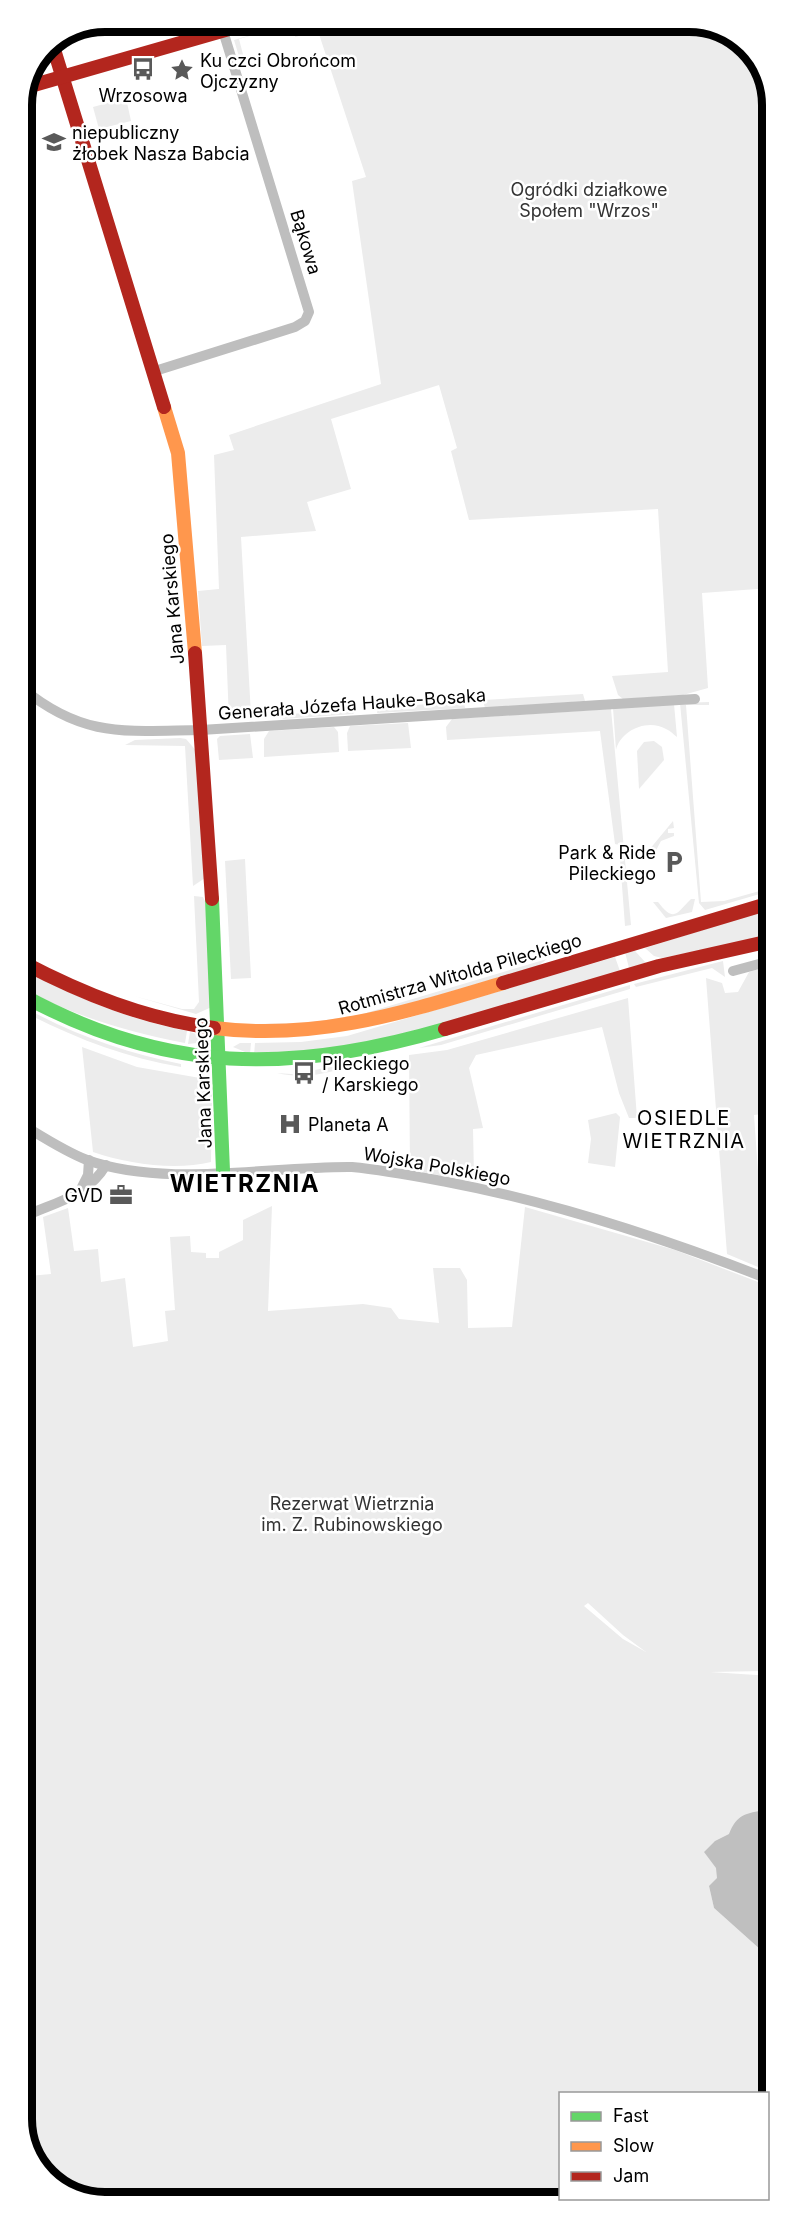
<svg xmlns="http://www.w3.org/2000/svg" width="793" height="2224" font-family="Inter,sans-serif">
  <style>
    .green { fill: #ececec; fill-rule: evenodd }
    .water { fill: #bfbfbf }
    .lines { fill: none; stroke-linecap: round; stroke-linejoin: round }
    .street { stroke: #bebebe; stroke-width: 10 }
    .fast { stroke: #63d668; stroke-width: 14 }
    .slow { stroke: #ff974d; stroke-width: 14 }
    .jam { stroke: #b3261e; stroke-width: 14 }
    .labels { text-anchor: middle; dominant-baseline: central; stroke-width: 5; stroke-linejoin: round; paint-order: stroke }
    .poi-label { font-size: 18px; fill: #000; stroke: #fff; text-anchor: start }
    .park-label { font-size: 18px; fill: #333; stroke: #fff }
    .street-label { font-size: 18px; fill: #000; stroke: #fff }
    .neighbourhood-label { font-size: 20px; letter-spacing: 1.5px; fill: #000; stroke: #fff }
    .district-label { font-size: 24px; font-weight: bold; letter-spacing: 1.5px; fill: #000; stroke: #fff }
    .rim { fill: none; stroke: #000; stroke-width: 8 }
  </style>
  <rect width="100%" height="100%" fill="#fff"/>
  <g class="green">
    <path d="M299 21H694L740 38 769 83 770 588 702 593 708 688 683 695 623 699 618 695 612 676 668 672 658 509 469 520 451 451 457 448 439 385 331 419 351 489 307 502 316 531 241 537 251 715 248 719 229 720 226 645 202 646 198 591 219 589 214 455 234 450 229 435 381 384 352 181 366 177 318 31 295 37Z"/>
    <path d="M288 24V29L280 31 279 28 239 39 245 62 241 63 234 40Z"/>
    <path d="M126 98 131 121 99 129 93 107Z"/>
    <path d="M22 653 36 664 26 678 22 677Z"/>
    <path d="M583 694 585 701 485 708 483 700Z"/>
    <path d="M464 702 465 708 377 713 378 707H381Z"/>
    <path d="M709 702V705H686L701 902 724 901 770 888V891L705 910 699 903 680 703Z"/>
    <path d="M674 704 677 737C674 735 671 731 666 729 647 718 620 731 616 750L613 708Z"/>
    <path d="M353 708 357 710 353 714 282 719 292 714Z"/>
    <path d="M611 709 631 925 625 926 619 845 615 844 600 731 447 740 446 727 452 719Z"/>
    <path d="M408 723 411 748 348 751 347 733 350 726Z"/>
    <path d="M334 727 338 732 339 752 264 757V739L269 731Z"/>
    <path d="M250 734 253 758 219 760 217 739 220 736Z"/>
    <path d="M180 738 186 739 198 753 205 878 193 886 185 746 125 745 135 740Z"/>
    <path d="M654 741 662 747 664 760 639 789 637 751 644 742Z"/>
    <path d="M673 821 674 828 668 829V833H674V836L661 841 654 854 647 857 649 850Z"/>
    <path d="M245 859 251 978 231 979 225 861Z"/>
    <path d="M194 896 203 897 206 903 214 1006 196 1014 134 996 182 1009H194L199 1002Z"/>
    <path d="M691 899H695L692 912 666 918 653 902H658C675 924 677 912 691 899Z"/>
    <path d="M770 909V936L662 958 654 956 645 948Z"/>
    <path d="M635 951 646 963 629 968 625 952Z"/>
    <path d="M615 957 620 971 403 1035 340 1050 254 1055 255 1043 301 1042 347 1036Z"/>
    <path d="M547 959 538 966 375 1014 301 1026 257 1024 307 1023 359 1015Z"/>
    <path d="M723 961 725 977 712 968 636 987 634 984Z"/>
    <path d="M770 966 771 1113 754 1115 765 1270 727 1254 706 978 722 983 725 993 738 992 749 972Z"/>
    <path d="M22 968C75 998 127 1019 187 1031L185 1043C129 1032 72 1016 22 988Z"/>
    <path d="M630 985V989L441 1045 419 1048Z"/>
    <path d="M628 998 637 1118H629L619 1093 602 1027 476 1055 469 1068 483 1128 473 1129 474 1175 478 1176V1182L410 1170 409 1055 447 1050Z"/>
    <path d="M22 1006C72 1034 125 1053 181 1064V1067C127 1058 77 1039 28 1014L22 1011Z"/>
    <path d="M190 1032 202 1036 207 1042 188 1044Z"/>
    <path d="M240 1043H251L250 1054 233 1047Z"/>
    <path d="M82 1047 137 1067 200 1078 212 1092 211 1162C175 1171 128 1164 93 1152Z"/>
    <path d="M364 1060C336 1072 308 1080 277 1073L305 1075V1072Z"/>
    <path d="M616 1113 620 1117 615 1167 588 1163 591 1139 588 1120Z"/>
    <path d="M272 1206 268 1311 363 1304 391 1308 399 1319 439 1323 433 1268H460L467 1280 468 1328 512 1327 525 1207 675 1250 771 1287V1671L710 1672 771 1676 772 1808 769 1810H772V1955L709 1886 714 1908 772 1960V2120L768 2133V2094H560V2198L713 2199 710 2200 99 2203 53 2186 24 2141 23 1238 29 1276 51 1274 43 1217 68 1208 74 1251 98 1249 101 1282 125 1278 133 1347 168 1341 165 1311 175 1310 170 1237 190 1236 191 1252 206 1253V1258H219V1252L243 1240V1220ZM588 1603 623 1635 646 1652 623 1639 584 1606Z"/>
  </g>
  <path class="water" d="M772 1808V1960L714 1908 709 1886 717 1878 716 1868 704 1852 715 1841 729 1834C738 1810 751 1814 772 1808Z"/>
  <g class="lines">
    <g class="street">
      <path d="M155 371 295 327 305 321 309 312 220 21"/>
      <path d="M22 688C84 739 127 731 201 730L695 699"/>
      <path d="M733 971 770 961"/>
      <path d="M23 1125C43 1137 64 1151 87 1160 165 1188 269 1166 352 1167 384 1170 415 1176 447 1182 558 1203 666 1239 771 1280"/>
      <path d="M80 1191 88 1175 89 1160"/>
      <path d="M23 1217C55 1202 87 1197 106 1165"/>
    </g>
    <g class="fast">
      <path d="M212 899 223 1171"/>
      <path d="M22 995C165 1074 291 1074 445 1029"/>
    </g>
    <g class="slow">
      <path d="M164 407 178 453 195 653"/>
      <path d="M214 1028C318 1041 406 1012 503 983"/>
    </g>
    <g class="jam">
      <path d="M52 43 164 407"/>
      <path d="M27 87 257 21"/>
      <path d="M195 653 212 899"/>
      <path d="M22 962C83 994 145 1019 214 1028"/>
      <path d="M503 983 770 903"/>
      <path d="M445 1029 659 966 770 941"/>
    </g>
  </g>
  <defs>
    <g id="bus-bare" transform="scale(1.8)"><path d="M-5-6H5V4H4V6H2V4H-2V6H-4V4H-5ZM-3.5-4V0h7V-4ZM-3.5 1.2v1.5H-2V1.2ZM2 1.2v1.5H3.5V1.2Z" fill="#595959" stroke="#fff" stroke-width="2.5" paint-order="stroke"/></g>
    <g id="sight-bare" transform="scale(1.8)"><path d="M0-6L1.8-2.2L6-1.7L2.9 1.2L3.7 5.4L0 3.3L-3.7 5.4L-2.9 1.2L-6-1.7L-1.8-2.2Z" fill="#595959" stroke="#fff" stroke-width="2.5" paint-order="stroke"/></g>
    <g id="school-bare" transform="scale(1.8)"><path d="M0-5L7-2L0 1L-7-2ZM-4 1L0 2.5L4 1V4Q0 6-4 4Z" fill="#595959" stroke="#fff" stroke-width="2.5" paint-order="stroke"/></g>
    <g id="parking-bare" transform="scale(1.8)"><path d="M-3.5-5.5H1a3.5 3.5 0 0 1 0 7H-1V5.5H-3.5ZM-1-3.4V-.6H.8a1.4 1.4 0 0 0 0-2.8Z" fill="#595959" stroke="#fff" stroke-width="2.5" paint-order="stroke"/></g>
    <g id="hospital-bare" transform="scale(1.8)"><path d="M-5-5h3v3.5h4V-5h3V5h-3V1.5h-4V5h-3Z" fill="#595959" stroke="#fff" stroke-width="2.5" paint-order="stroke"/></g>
    <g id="office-bare" transform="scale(1.8)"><path d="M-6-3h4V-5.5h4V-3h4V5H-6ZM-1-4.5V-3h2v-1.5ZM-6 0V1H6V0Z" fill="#595959" stroke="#fff" stroke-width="2.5" paint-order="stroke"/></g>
  </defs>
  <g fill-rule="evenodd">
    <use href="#bus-bare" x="143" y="69"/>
    <use href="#sight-bare" x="182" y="70"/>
    <use href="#school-bare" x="54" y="142"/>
    <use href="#parking-bare" x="674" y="862"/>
    <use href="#bus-bare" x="304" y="1073"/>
    <use href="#hospital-bare" x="290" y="1124"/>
    <use href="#office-bare" x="121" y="1195"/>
  </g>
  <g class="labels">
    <g class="poi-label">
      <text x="200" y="60">Ku czci Obrońcom<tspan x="200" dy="21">Ojczyzny</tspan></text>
      <text x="143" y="95" text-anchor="middle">Wrzosowa</text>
      <text x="72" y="132">niepubliczny<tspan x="72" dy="21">żłobek Nasza Babcia</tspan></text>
      <text x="656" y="852" text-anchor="end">Park &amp; Ride<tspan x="656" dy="21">Pileckiego</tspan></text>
      <text x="322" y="1063">Pileckiego<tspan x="322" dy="21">/ Karskiego</tspan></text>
      <text x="308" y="1124">Planeta A</text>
      <text x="103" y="1195" text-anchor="end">GVD</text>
    </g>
    <g class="park-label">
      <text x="589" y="189">Ogródki działkowe<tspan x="589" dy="21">Społem "Wrzos"</tspan></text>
      <text x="352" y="1503">Rezerwat Wietrznia<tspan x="352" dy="21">im. Z. Rubinowskiego</tspan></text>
    </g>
    <g class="street-label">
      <text transform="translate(306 242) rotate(73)">Bąkowa</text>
      <text transform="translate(172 599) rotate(-95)">Jana Karskiego</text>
      <text transform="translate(352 704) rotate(-4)">Generała Józefa Hauke-Bosaka</text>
      <text transform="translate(460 974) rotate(-16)">Rotmistrza Witolda Pileckiego</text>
      <text transform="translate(203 1083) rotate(-92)">Jana Karskiego</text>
      <text transform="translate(437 1166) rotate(10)">Wojska Polskiego</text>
    </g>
    <g class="neighbourhood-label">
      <text x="684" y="1118">OSIEDLE<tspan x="684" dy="23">WIETRZNIA</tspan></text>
    </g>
    <g class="district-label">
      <text x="245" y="1183">WIETRZNIA</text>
    </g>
  </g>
  <path d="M0 0H793V2224H0ZM105 32H689A73 73 0 0 1 762 105V2119A73 73 0 0 1 689 2192H105A73 73 0 0 1 32 2119V105A73 73 0 0 1 105 32Z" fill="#fff" fill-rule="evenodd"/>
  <path class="rim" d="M105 32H689A73 73 0 0 1 762 105V2119A73 73 0 0 1 689 2192H105A73 73 0 0 1 32 2119V105A73 73 0 0 1 105 32Z"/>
  <rect x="559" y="2092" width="210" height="108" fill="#ffffff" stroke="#999999" stroke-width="1.5"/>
  <rect x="571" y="2112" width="30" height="9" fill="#63d668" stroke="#999999" stroke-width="1.5"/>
  <text x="613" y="2122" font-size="18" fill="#000000">Fast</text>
  <rect x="571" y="2142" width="30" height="9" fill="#ff974d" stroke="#999999" stroke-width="1.5"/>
  <text x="613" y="2152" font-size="18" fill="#000000">Slow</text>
  <rect x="571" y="2172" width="30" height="9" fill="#b3261e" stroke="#999999" stroke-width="1.5"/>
  <text x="613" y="2182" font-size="18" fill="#000000">Jam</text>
</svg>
